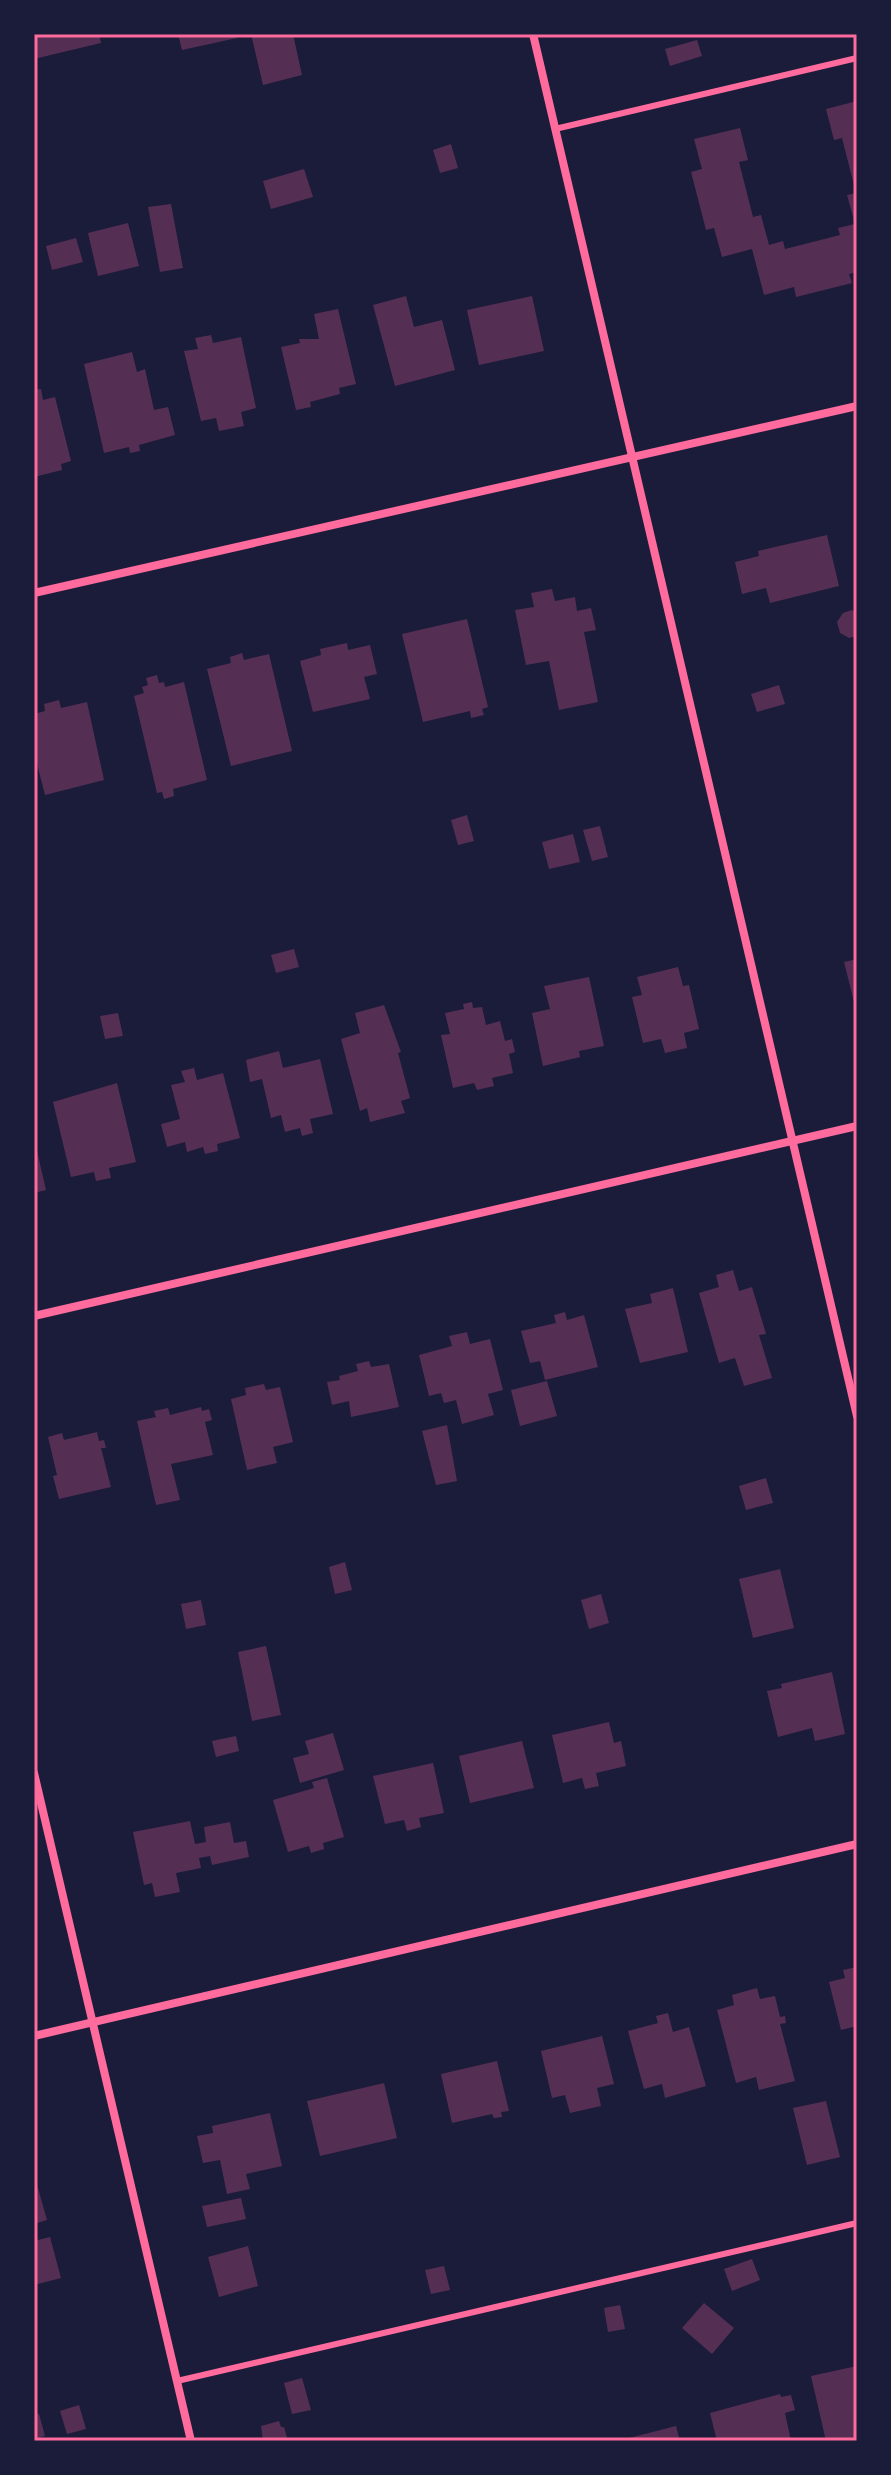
<svg xmlns="http://www.w3.org/2000/svg" width="891" height="2475" font-family="'Space Grotesk',sans-serif">
  <style>
    .building { fill: #542f53 }
    .lines { fill: none; stroke-linecap: round; stroke-linejoin: round }
    .service { stroke: #ff6b9d; stroke-width: 6 }
    .minor { stroke: #ff6b9d; stroke-width: 8 }
    .neatline { fill: none; stroke: #ff6b9d; stroke-width: 3 }
  </style>
  <rect width="100%" height="100%" fill="#1b1b3a"/>
  <g class="building">
    <path d="M34 34H99L101 43 34 59Z"/>
    <path d="M178 34H236L237 38 182 50Z"/>
    <path d="M251 34H293L302 75 263 85Z"/>
    <path d="M697 40 702 56 670 66 665 49Z"/>
    <path d="M857 101V193H856L842 138 834 140 826 109Z"/>
    <path d="M740 128 748 160 739 162 753 217 761 215 769 245 783 241 785 249 840 235 838 228 855 224 847 195 857 193V272L849 274 852 283 796 297 794 287 764 295 752 249 722 257 714 228 706 230 691 172 702 169 694 139Z"/>
    <path d="M451 144 458 168 440 173 433 150Z"/>
    <path d="M304 169 313 197 271 209 263 181Z"/>
    <path d="M171 204 183 268 160 272 148 207Z"/>
    <path d="M128 223 139 266 98 276 88 233Z"/>
    <path d="M76 238 83 262 52 270 46 246Z"/>
    <path d="M406 296 414 327 442 320 455 370 395 386 373 305Z"/>
    <path d="M532 296 544 351 479 365 467 310Z"/>
    <path d="M338 309 356 384 339 388 340 394 310 402 311 407 296 410 281 347 300 343 299 339H319L314 314Z"/>
    <path d="M211 335 213 343 241 337 256 408 241 412 244 426 219 431 216 418 201 421 184 351 198 349 195 338Z"/>
    <path d="M132 352 137 372 145 369 154 410 168 407 175 435 139 445 140 451 130 453 129 447 104 453 84 364Z"/>
    <path d="M41 389 43 400 55 397 71 461 61 464 62 470 34 477V390Z"/>
    <path d="M827 535 839 586 770 603 766 588 742 594 735 562 759 556 758 551Z"/>
    <path d="M552 589 555 601 575 597 577 611 591 608 596 630 584 632 598 702 559 710 549 661 526 665 515 610 534 607 531 593Z"/>
    <path d="M852 610 857 613V636L849 638 840 633 837 622 843 613Z"/>
    <path d="M467 619 488 707 482 709 484 715 471 718 470 711 423 722 402 634Z"/>
    <path d="M347 643 348 650 370 645 377 674 364 677 370 699 313 712 300 661 321 655 320 649Z"/>
    <path d="M242 653 244 660 269 654 292 751 231 766 207 669 231 663 230 657Z"/>
    <path d="M157 675 159 683 164 682 165 687 184 682 207 780 173 789 174 796 164 799 162 792 157 793 134 696 144 693 142 687 148 685 146 678Z"/>
    <path d="M779 685 785 704 757 712 751 694Z"/>
    <path d="M59 700 61 708 87 702 104 780 45 795 37 764 34 765V714L45 711 44 704Z"/>
    <path d="M467 815 474 841 458 845 451 820Z"/>
    <path d="M600 826 608 857 592 861 583 830Z"/>
    <path d="M573 834 580 862 549 869 542 842Z"/>
    <path d="M294 949 299 967 276 973 271 955Z"/>
    <path d="M857 959V1010H856L844 962Z"/>
    <path d="M678 967 683 986 689 985 699 1029 684 1033 687 1048 665 1053 661 1039 643 1043 632 997 642 995 637 977Z"/>
    <path d="M589 977 604 1046 579 1051 580 1057 543 1066 532 1013 550 1009 544 986Z"/>
    <path d="M472 1002 473 1008 482 1007 486 1025 500 1021 505 1041 512 1039 515 1052 509 1054 513 1073 492 1078 494 1086 477 1090 474 1083 453 1088 441 1035 450 1034 445 1013 464 1009 463 1004Z"/>
    <path d="M384 1005 401 1052 398 1053 410 1098 401 1101 405 1113 370 1122 367 1108 360 1111 341 1039 360 1033 355 1013Z"/>
    <path d="M118 1013 123 1036 105 1039 100 1016Z"/>
    <path d="M279 1051 283 1068 320 1059 333 1114 310 1119 313 1133 302 1136 300 1128 285 1132 281 1115 271 1118 262 1079 250 1082 246 1060Z"/>
    <path d="M194 1068 197 1080 223 1073 240 1138 217 1144 218 1151 205 1154 203 1147 187 1152 185 1142 167 1147 161 1124 180 1119 171 1085 185 1082 181 1071Z"/>
    <path d="M117 1083 136 1162 109 1168 111 1178 96 1181 94 1172 71 1177 53 1102Z"/>
    <path d="M35 1142 46 1190 34 1193V1143Z"/>
    <path d="M733 1270 739 1291 752 1287 766 1334 759 1335 772 1378 744 1386 735 1358 719 1363 699 1293 719 1287 716 1275Z"/>
    <path d="M673 1288 688 1352 640 1363 625 1309 652 1303 650 1294Z"/>
    <path d="M565 1312 567 1320 584 1315 598 1367 545 1380 540 1361 530 1363 521 1331 556 1323 554 1315Z"/>
    <path d="M467 1332 470 1344 490 1339 503 1390 488 1394 494 1415 462 1424 456 1400 444 1403 441 1393 429 1396 419 1355 452 1346 449 1336Z"/>
    <path d="M369 1361 371 1367 389 1364 399 1407 351 1417 349 1401 332 1405 327 1382 340 1380 339 1376 358 1371 356 1364Z"/>
    <path d="M547 1381 557 1416 520 1426 511 1390Z"/>
    <path d="M264 1384 266 1390 280 1387 293 1442 273 1447 277 1463 247 1470 231 1399 246 1395 245 1388Z"/>
    <path d="M201 1407 202 1411 209 1409 212 1420 205 1422 213 1455 171 1464 180 1500 156 1505 137 1421 156 1417 154 1411 168 1408 170 1415Z"/>
    <path d="M447 1425 457 1481 436 1485 422 1431Z"/>
    <path d="M97 1432 99 1441 104 1440 106 1448H101L111 1487 59 1499 53 1476 57 1475 48 1437 62 1433 64 1440Z"/>
    <path d="M766 1478 773 1503 746 1510 739 1486Z"/>
    <path d="M345 1562 352 1590 335 1594 329 1567Z"/>
    <path d="M780 1569 794 1628 753 1638 739 1579Z"/>
    <path d="M601 1594 609 1623 589 1629 581 1600Z"/>
    <path d="M201 1600 206 1625 186 1629 181 1604Z"/>
    <path d="M266 1646 281 1715 252 1721 238 1652Z"/>
    <path d="M832 1672 845 1734 815 1741 812 1728 778 1737 767 1691 782 1688 781 1684Z"/>
    <path d="M609 1722 614 1743 621 1741 626 1766 596 1773 599 1786 585 1789 582 1778 563 1783 552 1735Z"/>
    <path d="M333 1733 344 1770 300 1783 293 1758 309 1754 305 1741Z"/>
    <path d="M236 1736 239 1751 216 1757 212 1741Z"/>
    <path d="M522 1741 534 1788 470 1803 459 1756Z"/>
    <path d="M433 1763 444 1813 419 1818 421 1827 407 1831 404 1820 385 1824 373 1776Z"/>
    <path d="M327 1778 344 1837 323 1843 324 1849 311 1853 309 1846 288 1852 273 1800 314 1788 312 1782Z"/>
    <path d="M190 1821 195 1844 206 1842 204 1827 230 1822 234 1843 246 1841 249 1857 212 1865 210 1856 199 1858 201 1868 176 1873 180 1892 155 1897 152 1883 144 1885 133 1832Z"/>
    <path d="M857 1967V2026L841 2030 829 1982 845 1978 843 1970Z"/>
    <path d="M757 1988 760 1999 775 1996 780 2017 785 2016 786 2023 780 2024 795 2081 759 2090 756 2077 736 2083 717 2010 734 2005 732 1995Z"/>
    <path d="M668 2013 673 2032 689 2027 706 2086 665 2098 662 2084 644 2089 628 2031 658 2023 656 2016Z"/>
    <path d="M602 2036 614 2084 597 2088 601 2106 570 2113 565 2095 552 2098 541 2051Z"/>
    <path d="M497 2061 509 2111 501 2112 502 2117 494 2118 492 2114 452 2123 441 2074Z"/>
    <path d="M384 2083 397 2138 320 2156 307 2101Z"/>
    <path d="M826 2101 840 2157 807 2165 793 2108Z"/>
    <path d="M270 2113 282 2166 246 2174 250 2189 227 2194 220 2160 203 2163 197 2136 213 2133 212 2126Z"/>
    <path d="M34 2174 47 2220 34 2224Z"/>
    <path d="M241 2198 246 2219 207 2227 202 2206Z"/>
    <path d="M50 2237 61 2278 34 2285V2241Z"/>
    <path d="M248 2246 258 2286 219 2297 208 2257Z"/>
    <path d="M752 2259 760 2280 732 2291 724 2269Z"/>
    <path d="M444 2266 450 2290 431 2294 425 2270Z"/>
    <path d="M704 2303 734 2328 712 2354 682 2328Z"/>
    <path d="M620 2305 625 2329 608 2332 604 2308Z"/>
    <path d="M857 2366V2441H826L811 2376Z"/>
    <path d="M302 2378 311 2410 292 2414 284 2383Z"/>
    <path d="M780 2394 781 2397 791 2395 795 2410 785 2413 791 2441H717L710 2413Z"/>
    <path d="M79 2405 86 2429 67 2434 60 2411Z"/>
    <path d="M39 2414 45 2436 34 2439V2415Z"/>
    <path d="M279 2421 281 2427H284L288 2441H263L261 2426Z"/>
    <path d="M676 2426 680 2441H621V2440Z"/>
  </g>
  <g class="lines">
    <g class="service">
      <path d="M555 129 857 58"/>
      <path d="M177 2381 857 2223"/>
    </g>
    <g class="minor">
      <path d="M533 34 857 1416"/>
      <path d="M34 593 857 406"/>
      <path d="M34 1316 857 1126"/>
      <path d="M34 1773 191 2441"/>
      <path d="M34 2036 857 1844"/>
    </g>
  </g>
  <rect width="891" height="2475" fill="none" stroke="#1b1b3a" stroke-width="72"/>
  <rect x="36" y="36" width="819" height="2403" class="neatline"/>
</svg>
